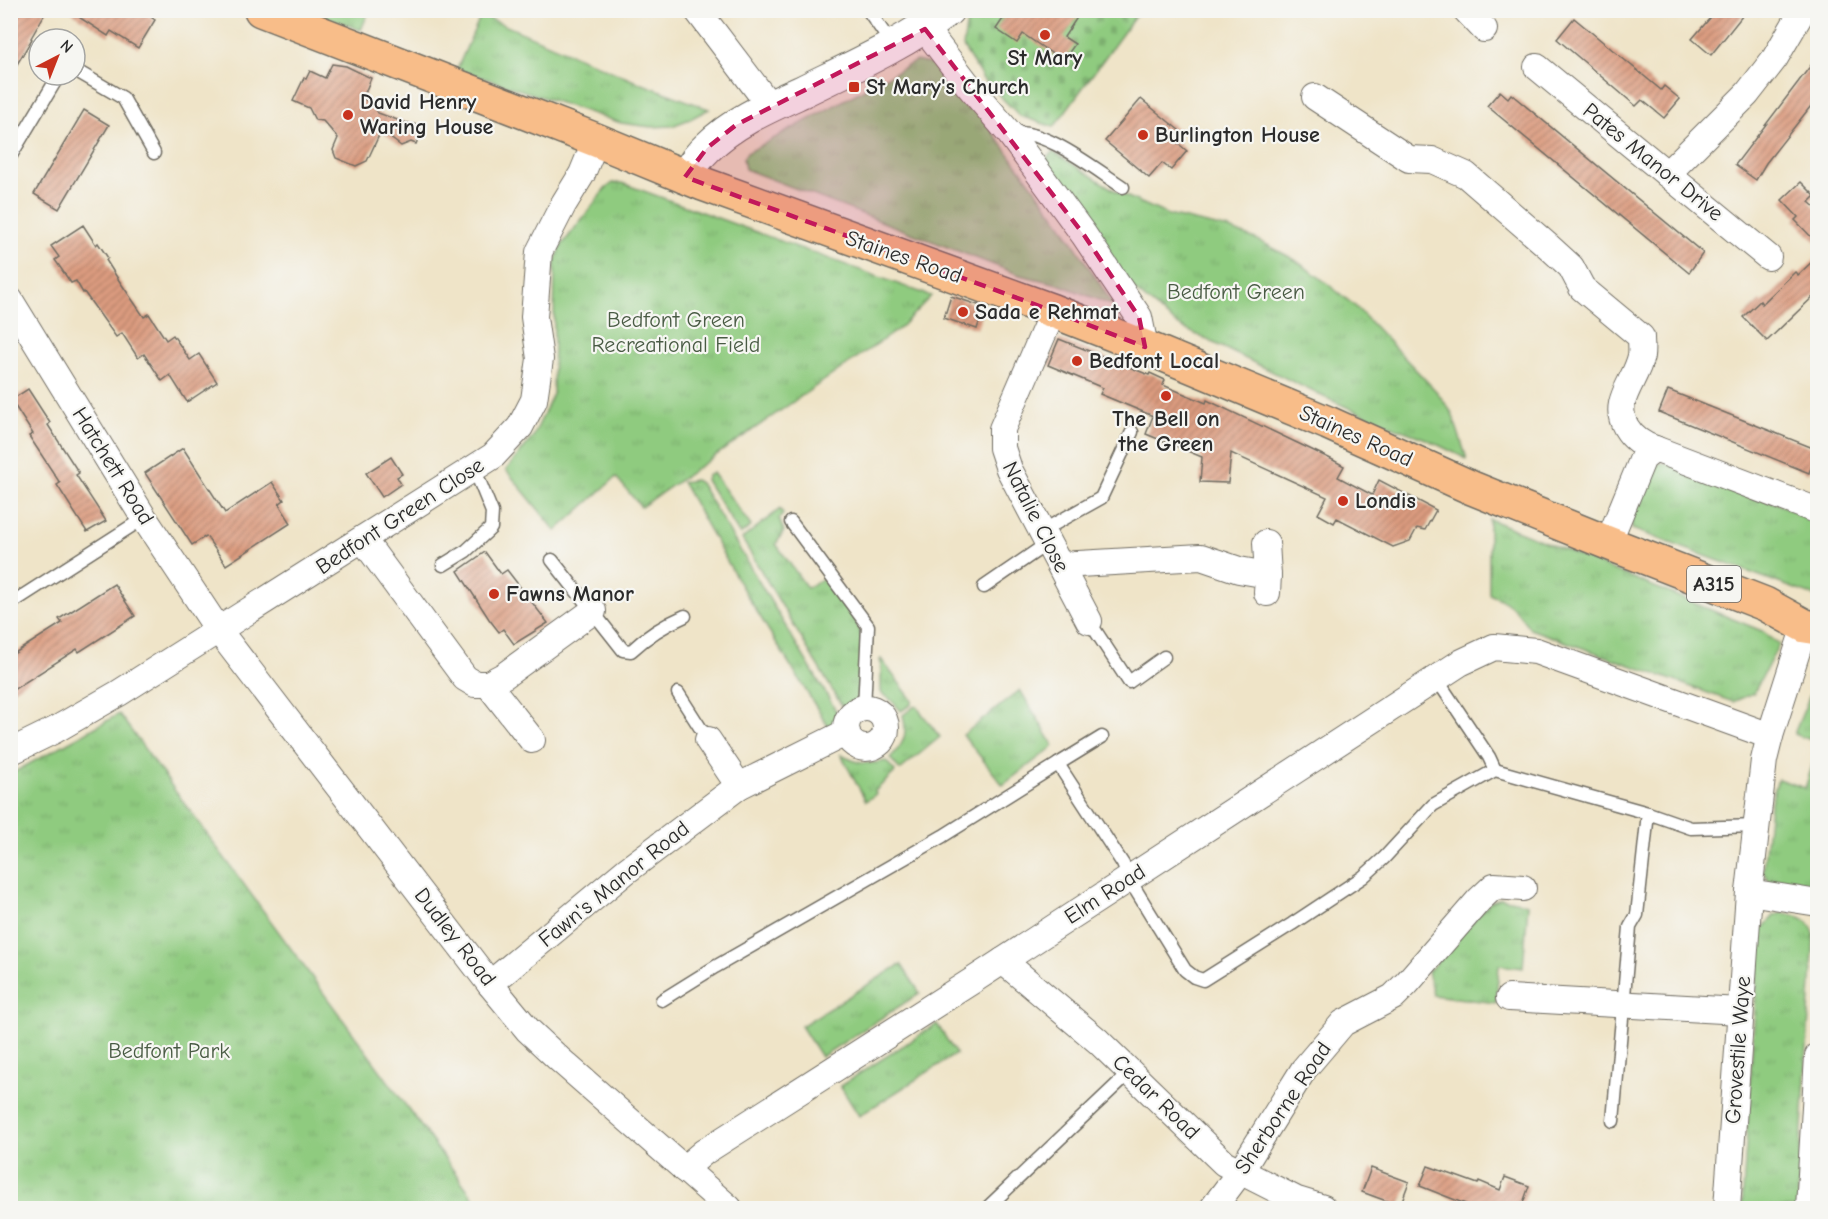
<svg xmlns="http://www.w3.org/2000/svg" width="1828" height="1219" font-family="'Comic Neue',sans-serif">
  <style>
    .grass { fill: url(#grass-tufts); stroke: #5d7b55; stroke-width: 1.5 }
    .cemetery { fill: url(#cemetery-stones); stroke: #5d7b55; stroke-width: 1.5 }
    .building { fill: url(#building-hatch) }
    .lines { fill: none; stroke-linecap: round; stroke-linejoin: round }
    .service-casing { stroke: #706c62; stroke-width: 15 }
    .minor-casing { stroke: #706c62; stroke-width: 28 }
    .tertiary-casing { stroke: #706c62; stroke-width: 34 }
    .primary-casing { stroke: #706c62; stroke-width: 36 }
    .service { stroke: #fff; stroke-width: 12 }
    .minor { stroke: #fff; stroke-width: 26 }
    .tertiary { stroke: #fff; stroke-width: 32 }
    .primary { stroke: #f8bd89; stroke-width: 33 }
    .marked { fill: #c2185b; fill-opacity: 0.2; stroke: #c2185b; stroke-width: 4.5; stroke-dasharray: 12 8; stroke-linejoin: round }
    .poi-dot { fill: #c8321e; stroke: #f6f6f2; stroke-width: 2 }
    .labels { text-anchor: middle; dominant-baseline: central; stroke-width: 4.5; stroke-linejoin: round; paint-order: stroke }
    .shield { fill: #f6f6f2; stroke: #686867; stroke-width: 1.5 }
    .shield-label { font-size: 21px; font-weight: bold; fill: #2b2b2b }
    .poi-label { font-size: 22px; font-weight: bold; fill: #2b2b2b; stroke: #f6f6f2; text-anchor: start }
    .street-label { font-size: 22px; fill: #2b2b2b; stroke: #f6f6f2 }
    .park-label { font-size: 22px; fill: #495b44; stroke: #f6f6f2 }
  </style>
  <defs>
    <pattern id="grass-tufts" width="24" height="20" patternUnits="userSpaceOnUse" patternTransform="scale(1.5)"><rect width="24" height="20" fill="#8fcb7f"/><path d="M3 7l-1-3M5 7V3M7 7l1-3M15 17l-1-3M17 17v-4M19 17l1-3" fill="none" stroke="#7cae6e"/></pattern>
    <pattern id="cemetery-stones" width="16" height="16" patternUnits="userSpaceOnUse" patternTransform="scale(1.5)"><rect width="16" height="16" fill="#8fcb7f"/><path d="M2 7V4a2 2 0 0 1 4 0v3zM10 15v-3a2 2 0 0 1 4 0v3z" fill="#7cae6e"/></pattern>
    <pattern id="building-hatch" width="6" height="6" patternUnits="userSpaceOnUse" patternTransform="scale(1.5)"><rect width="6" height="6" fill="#db9b7f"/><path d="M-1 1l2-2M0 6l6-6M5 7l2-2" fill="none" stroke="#b27f68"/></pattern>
  </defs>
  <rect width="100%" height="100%" fill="#f6f6f2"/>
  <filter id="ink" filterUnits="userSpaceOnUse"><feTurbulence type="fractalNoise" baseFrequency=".0167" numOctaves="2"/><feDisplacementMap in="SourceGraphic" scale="12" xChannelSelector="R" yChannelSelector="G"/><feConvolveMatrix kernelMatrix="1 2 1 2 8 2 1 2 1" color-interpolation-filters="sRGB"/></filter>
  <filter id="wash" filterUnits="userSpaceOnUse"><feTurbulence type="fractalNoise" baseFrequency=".008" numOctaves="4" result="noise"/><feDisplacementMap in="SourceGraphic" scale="24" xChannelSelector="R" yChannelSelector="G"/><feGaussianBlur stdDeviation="1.35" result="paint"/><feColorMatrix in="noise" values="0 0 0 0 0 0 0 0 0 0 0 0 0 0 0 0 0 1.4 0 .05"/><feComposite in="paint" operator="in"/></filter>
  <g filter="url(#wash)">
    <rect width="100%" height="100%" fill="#efe4c8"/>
    <g class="grass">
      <path d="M310 11H369L361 30Z"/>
      <path d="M481 15 632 80 709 109 690 119 672 126 651 127 621 123 457 69Z"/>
      <path d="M916 61 934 65 966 108 968 110 974 107 1061 224 1114 306 1058 284 1020 275 745 169 743 158 747 153Z"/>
      <path d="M1053 152 1119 193 1168 215 1229 229 1258 240 1295 260 1319 277 1355 306 1437 392 1452 413 1467 459 1426 439 1388 425 1324 397 1179 326 1121 279 1043 161Z"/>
      <path d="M613 183H622L931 296 900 328 641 507 616 477 556 531 506 470 533 437 553 394 555 261 562 245 605 189Z"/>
      <path d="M1656 463 1682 465 1817 520V597L1632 529 1631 517 1648 470Z"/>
      <path d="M713 473 751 526 740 535 706 480 707 476Z"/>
      <path d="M695 480 700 483 838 714 836 723 831 731 743 589 682 482Z"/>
      <path d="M780 509 783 514 779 519 784 531 776 544 807 588 826 577C834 587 843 596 850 607 865 634 865 663 866 694L843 708 742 539Z"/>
      <path d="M1489 519 1762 631 1779 644 1754 693 1733 702 1530 629C1515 609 1512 603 1489 594Z"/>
      <path d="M881 659 912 700V704L901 711 890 699 881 693V664L880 660Z"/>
      <path d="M1817 678 1818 742H1817L1794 734Z"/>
      <path d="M1020 690 1054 746 1003 785 963 735Z"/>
      <path d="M915 706 917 707 940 737 900 770 890 758C904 744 908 735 903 715Z"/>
      <path d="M119 714 481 1208H11V774Z"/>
      <path d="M1817 751V880H1813L1809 894 1775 888 1763 872 1770 805 1778 779 1805 788Z"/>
      <path d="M841 755C859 764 866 765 886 761L895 771 894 773 875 791 876 794 866 801Z"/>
      <path d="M1501 898 1528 904 1523 968 1499 965 1496 1003 1433 995 1428 972 1490 902Z"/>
      <path d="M1782 913C1796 915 1811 918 1814 934L1797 1208H1742L1760 931 1774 916Z"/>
      <path d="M901 964 920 993 821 1057 801 1026Z"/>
      <path d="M937 1024 956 1054 859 1116 840 1086Z"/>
    </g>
    <path class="cemetery" d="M983 11H1139L1054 127 1020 116 983 79 963 47 966 26Z"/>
    <g id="blocks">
      <g class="building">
        <path d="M10 10H47L31 38 32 39 10 76Z"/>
        <path d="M68 10H141L155 20 138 48 111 31 108 36Z"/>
        <path d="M1009 10H1082L1064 37 1075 44 1063 61 1023 34 1017 43 996 29Z"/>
        <path d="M1717 10H1747L1711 55 1692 39Z"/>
        <path d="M1574 18 1661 90 1664 86 1680 99 1664 118 1642 100 1636 106 1557 39Z"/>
        <path d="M1818 56V97L1766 163 1756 180 1735 165Z"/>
        <path d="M332 64 346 66 371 78 363 98 375 107 378 113 403 122 423 126 416 144 411 142 401 146 381 131 367 161 356 166 336 158 333 150 338 138 323 121 315 120 309 108 293 101 304 78 306 79 310 71 325 78Z"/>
        <path d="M1500 91 1508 98 1511 94 1703 253 1689 273 1487 106Z"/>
        <path d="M1141 99 1180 131 1173 139 1187 151 1171 170 1162 163 1149 178 1105 141Z"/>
        <path d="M84 110 109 125 59 209 34 194Z"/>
        <path d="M1801 182 1815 196 1809 202 1818 210V244L1795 220 1798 217 1782 200Z"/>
        <path d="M83 225 96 245 98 243 108 258 106 260 118 279 144 317 149 314 166 340 173 335 190 360 199 354 217 382 187 402 170 375 162 381 144 354 138 358 122 333 116 337 84 292 83 293 76 281 71 283 55 260 59 257 51 246Z"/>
        <path d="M1818 256V292L1767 341 1743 317 1760 301 1762 304 1795 272 1798 275Z"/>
        <path d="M951 296 984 307 977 329 944 318Z"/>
        <path d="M1059 339 1149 375 1150 373 1165 380 1163 385 1206 403 1207 400 1333 460 1344 466 1338 477 1372 495 1379 480 1436 510 1425 530 1417 528 1410 541 1393 547 1337 518 1334 523 1318 514 1327 497 1231 453 1228 483 1200 482 1202 457 1146 434 1153 416 1100 394 1103 388 1048 365Z"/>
        <path d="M28 389 50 423 48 425 79 473 76 475 106 521 87 532 57 485 60 483 29 436 33 434 11 400Z"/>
        <path d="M1668 390 1818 450 1809 473 1659 412Z"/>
        <path d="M183 448 225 513 272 482 284 500 279 504 291 523 226 565 206 536 192 545 145 473Z"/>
        <path d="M391 457 402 474 397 477 401 484 382 497 366 473Z"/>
        <path d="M485 552 501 574 507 570 548 623 514 644 503 629 499 632 489 619 458 571Z"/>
        <path d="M114 584 135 616 79 652 77 649 10 692V656L62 623 59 619Z"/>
        <path d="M1428 1166 1478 1184 1479 1181 1500 1190 1505 1177 1529 1186 1521 1209H1478L1420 1186Z"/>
        <path d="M1371 1168 1409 1182 1400 1206 1362 1192Z"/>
      </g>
    </g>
  </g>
  <g filter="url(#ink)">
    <use href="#blocks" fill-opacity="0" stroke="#706c62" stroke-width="1.5"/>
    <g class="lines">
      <g class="service-casing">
        <g id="service">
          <path d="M868 10 893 46"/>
          <path d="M75 70 123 98 154 153"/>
          <path d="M1010 134C1042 126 1096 170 1123 187"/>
          <path d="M10 157 59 75"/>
          <path d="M791 522 868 626 864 708"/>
          <path d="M1042 531 1101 498 1132 432"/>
          <path d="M552 560 623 650 631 651C648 635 664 625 685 616"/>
          <path d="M443 565 466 551 491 528 492 512 474 468"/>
          <path d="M984 587 1048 543"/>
          <path d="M10 604 144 518"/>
          <path d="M1089 621 1129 682 1164 657"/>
          <path d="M1436 678 1489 757 1495 770"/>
          <path d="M678 693 708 740"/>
          <path d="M1058 764 1102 737"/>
          <path d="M662 1000 715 967 943 836 1058 764 1123 864 1129 879 1185 970 1194 977 1203 980 1292 924 1363 877 1384 858 1433 805 1495 770 1648 813 1691 828 1757 826"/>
          <path d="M1613 1121 1630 927 1637 915 1648 813"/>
          <path d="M987 1208 1130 1072"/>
        </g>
      </g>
      <g class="minor-casing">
        <g id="minor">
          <path d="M697 10 770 106"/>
          <path d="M1466 10 1484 29"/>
          <path d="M925 29 968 85 1010 134 1084 235 1139 317 1145 347"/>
          <path d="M1537 67 1768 257"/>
          <path d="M1315 97 1409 159 1432 160 1466 175 1548 246 1571 267 1582 288 1641 337C1641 343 1642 350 1641 356 1636 381 1611 402 1626 427 1633 439 1642 445 1655 449"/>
          <path d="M1667 174 1747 94 1775 58 1803 10"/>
          <path d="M10 300 144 518 219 631 490 984 528 1030 559 1059 729 1208"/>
          <path d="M1053 311 1002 429V448L1009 469 1089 621"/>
          <path d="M364 538 370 549 465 678 475 684H488L505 675 593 611"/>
          <path d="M1266 543 1268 575"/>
          <path d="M1608 543 1643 458 1655 449 1818 511"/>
          <path d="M1061 565 1201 557 1239 570 1268 575 1267 593"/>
          <path d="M488 684 532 740"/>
          <circle cx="866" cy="728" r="20"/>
          <path d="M708 740 739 786"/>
          <path d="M10 752 55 730 119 693 493 456 520 427 534 400 540 359 534 317 539 252 563 205 582 174 596 140"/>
          <path d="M1749 892 1818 903"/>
          <path d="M1003 961 1098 1041 1224 1163 1297 1200 1323 1208"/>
          <path d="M490 984 626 871 739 786 847 732"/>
          <path d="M1509 998 1740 1011"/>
          <path d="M684 1169 704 1152 972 981 1460 663 1494 647 1536 651 1770 736"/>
          <path d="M1213 1208 1240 1172 1304 1069 1343 1023 1393 997 1407 983 1479 900 1494 886 1523 888"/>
          <path d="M1727 1208 1749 892 1764 760 1770 736 1805 626"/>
          <path d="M1809 1208 1818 1056"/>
        </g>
      </g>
      <g class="tertiary-casing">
        <path id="tertiary" d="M685 177C691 167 698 156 707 148 733 122 768 107 801 92 852 67 903 45 948 10"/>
      </g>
      <g class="primary-casing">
        <path id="primary" d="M261 10 596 140 703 184 1053 311 1145 347 1328 423 1472 488 1608 543 1765 604 1805 626 1818 628"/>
      </g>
      <use href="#service" class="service"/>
      <use href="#minor" class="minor"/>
      <use href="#tertiary" class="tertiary"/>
      <use href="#primary" class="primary"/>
    </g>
  </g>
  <path class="marked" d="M925 29 1084 235 1139 317 1145 347 1053 311 685 177 707 148 736 125Z"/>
  <g class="poi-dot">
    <circle cx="1045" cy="35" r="6"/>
    <rect x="848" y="81" width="12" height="12" rx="3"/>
    <circle cx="348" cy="115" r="6"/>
    <circle cx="1143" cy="135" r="6"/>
    <circle cx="963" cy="312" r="6"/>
    <circle cx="1077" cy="361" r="6"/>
    <circle cx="1166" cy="396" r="6"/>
    <circle cx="1343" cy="501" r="6"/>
    <circle cx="494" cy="594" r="6"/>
  </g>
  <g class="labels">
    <rect class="shield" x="1687" y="566" width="54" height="36" rx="4.5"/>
    <g class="shield-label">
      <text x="1714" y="584">A315</text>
    </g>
    <g class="poi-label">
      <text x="1045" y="58" text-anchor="middle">St Mary</text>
      <text x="866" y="87">St Mary's Church</text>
      <text x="360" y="102">David Henry<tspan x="360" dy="25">Waring House</tspan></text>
      <text x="1155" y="135">Burlington House</text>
      <text x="975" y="312">Sada e Rehmat</text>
      <text x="1089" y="361">Bedfont Local</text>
      <text x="1166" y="419" text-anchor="middle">The Bell on<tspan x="1166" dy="25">the Green</tspan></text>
      <text x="1355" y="501">Londis</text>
      <text x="506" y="594">Fawns Manor</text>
    </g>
    <g class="street-label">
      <text transform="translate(1653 162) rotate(39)">Pates Manor Drive</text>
      <text transform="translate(904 257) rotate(19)">Staines Road</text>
      <text transform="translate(1356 436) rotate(24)">Staines Road</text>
      <text transform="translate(113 466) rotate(58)">Hatchett Road</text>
      <text transform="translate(400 516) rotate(-33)">Bedfont Green Close</text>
      <text transform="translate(1036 517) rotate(63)">Natalie Close</text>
      <text transform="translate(614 884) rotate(-39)">Fawn's Manor Road</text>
      <text transform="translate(1105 894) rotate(-33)">Elm Road</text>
      <text transform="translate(455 937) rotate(52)">Dudley Road</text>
      <text transform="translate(1738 1050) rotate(-86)">Grovestile Waye</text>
      <text transform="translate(1156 1097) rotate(44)">Cedar Road</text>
      <text transform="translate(1283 1108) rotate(-56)">Sherborne Road</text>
    </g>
    <g class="park-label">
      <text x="1236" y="292">Bedfont Green</text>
      <text x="676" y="320">Bedfont Green<tspan x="676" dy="25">Recreational Field</tspan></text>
      <text x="169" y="1051">Bedfont Park</text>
    </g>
  </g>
  <rect width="1828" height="1219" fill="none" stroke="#f6f6f2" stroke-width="36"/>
  <g transform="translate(57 57) rotate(42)"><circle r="28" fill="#f6f6f2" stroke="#a5a5a2" stroke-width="1.5"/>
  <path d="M0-4.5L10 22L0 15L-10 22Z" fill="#c8321e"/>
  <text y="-9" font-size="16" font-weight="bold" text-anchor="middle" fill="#2b2b2b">N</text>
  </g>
</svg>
